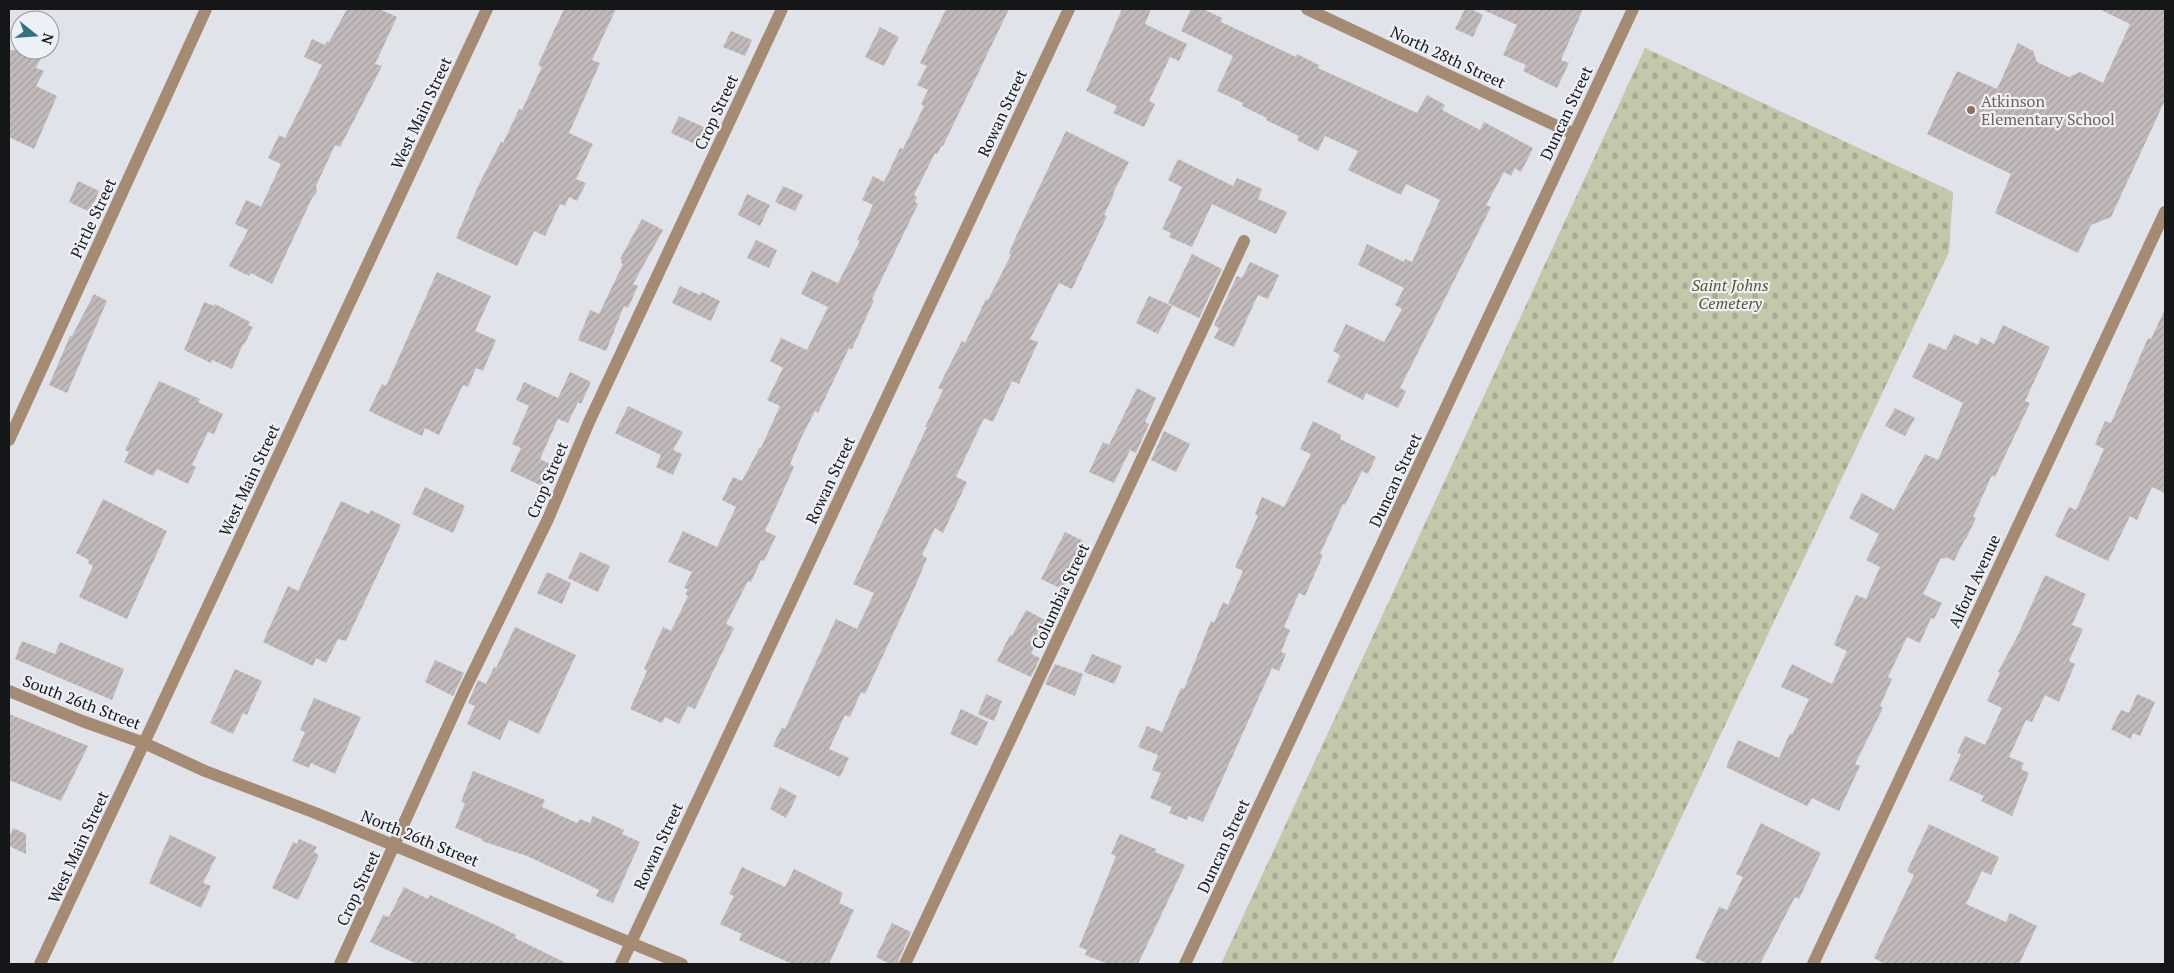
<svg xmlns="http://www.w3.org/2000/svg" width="2174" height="973" font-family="'PT Serif',serif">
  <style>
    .cemetery { fill: url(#cemetery-stones) }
    .building { fill: url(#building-hatch) }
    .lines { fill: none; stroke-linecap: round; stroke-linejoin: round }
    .minor { stroke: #a48b72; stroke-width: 12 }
    .tertiary { stroke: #a48b72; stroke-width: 12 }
    .education-dot { fill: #8d6e63; stroke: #edf1f7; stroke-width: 2 }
    .labels { text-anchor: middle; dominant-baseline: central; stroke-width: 4.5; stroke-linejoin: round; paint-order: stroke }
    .street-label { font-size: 16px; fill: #151618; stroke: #edf1f7 }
    .education-label { font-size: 16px; fill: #785e54; stroke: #edf1f7; text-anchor: start }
    .park-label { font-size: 16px; font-style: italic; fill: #515a27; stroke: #edf1f7 }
  </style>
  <defs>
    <pattern id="cemetery-stones" width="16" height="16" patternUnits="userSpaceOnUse" patternTransform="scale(1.25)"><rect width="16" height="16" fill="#c2c9aa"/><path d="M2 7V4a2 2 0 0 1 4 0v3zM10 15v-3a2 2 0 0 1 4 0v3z" fill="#a6ac92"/></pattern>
    <pattern id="building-hatch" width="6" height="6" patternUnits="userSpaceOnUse" patternTransform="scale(1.25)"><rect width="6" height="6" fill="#c2baba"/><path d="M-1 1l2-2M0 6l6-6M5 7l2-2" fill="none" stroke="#a69f9f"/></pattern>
  </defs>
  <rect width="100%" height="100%" fill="#e0e3e9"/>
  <path class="cemetery" d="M1645 48 1953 192 1949 252 1612 964H1221Z"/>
  <g class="building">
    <path d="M347 9H379L397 17 375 64 382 66 340 147 335 145 316 186 317 192 312 198 272 284 251 273 249 276 229 266 248 230 235 224 246 200 261 207 281 164 268 158 279 135 285 138 322 65 304 57 312 39 325 45 327 41 329 42Z"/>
    <path d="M564 9H616L592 60 600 63 569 133 593 144 576 179 586 183 577 201 569 197 565 206 560 204 545 236 534 231 517 266 456 238 479 184 501 142 503 143 519 109 522 110 542 67 538 65Z"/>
    <path d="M946 9H1009L943 146 942 145 937 154 935 153 914 195 917 197 915 202 918 204 872 299 874 300 852 349 849 348 818 413 815 411 802 436 790 464 794 467 765 531 776 536 764 561 761 560 751 582 748 581 726 624 734 628 695 709 688 706 679 724 665 717 662 723 630 709 647 671 644 669 663 627 671 631 688 596 685 594 688 589 684 588 692 572 668 562 683 531 717 547 736 507 722 500 733 477 742 481 760 447 761 448 780 406 767 400 783 368 770 361 781 338 807 350 828 307 801 294 812 271 838 283 860 241 857 240 873 205 862 200 873 176 884 182 900 148 903 149 924 106 921 104 928 90 917 85 927 66 920 63Z"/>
    <path d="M1122 9H1151L1145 24 1187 44 1179 61 1170 57 1149 101 1155 104 1144 127 1113 113 1117 106 1086 91Z"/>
    <path d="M1191 9H1203L1222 18 1221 22 1296 57 1297 54 1319 65 1318 68 1417 113 1427 95 1445 105 1442 110 1480 130 1484 122 1533 148 1521 172 1515 168 1511 176 1504 172 1486 205 1491 207 1400 388 1406 391 1398 408 1366 393 1363 400 1327 382 1340 355 1333 351 1346 324 1384 342 1402 309 1395 305 1404 288 1358 265 1367 244 1404 262 1405 259 1412 262 1440 200 1406 184 1401 195 1348 170 1358 151 1325 136 1318 151 1297 140 1299 136 1266 120 1267 118 1242 106 1243 103 1217 91 1233 56 1181 31Z"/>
    <path d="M1465 9H1471L1483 15 1473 37 1455 29Z"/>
    <path d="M1481 9H1583L1561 60 1569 63 1557 88 1523 71 1526 65 1503 55 1517 25Z"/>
    <path d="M2099 9H2165V100L2111 217 2091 225 2078 253 1995 213 2011 174 1927 134 1957 71 1997 89 2018 43 2033 51 2037 62 2056 71 2069 77 2080 72 2103 83 2130 24Z"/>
    <path d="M880 27 899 37 884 66 865 57Z"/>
    <path d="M731 31 752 40 745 56 723 47Z"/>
    <path d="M9 50H45L36 68 44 71 36 86 57 96 34 149 9 137Z"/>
    <path d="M679 116 706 128 697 145 671 133Z"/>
    <path d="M1066 131 1129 162 1113 193 1114 194 1104 215 1107 216 1072 289 1059 283 1030 339 1038 342 1019 384 1012 381 993 422 984 418 956 477 967 482 943 533 935 528 922 555 927 558 914 589 865 694 861 692 850 717 845 715 829 749 849 758 840 777 773 746 782 727 785 729 836 619 857 629 874 593 853 584 927 427H925L943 390 938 388 962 341 965 343 986 299 988 300 1011 255 1009 253 1018 232Z"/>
    <path d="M1178 159 1233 186 1237 178 1262 189 1258 199 1287 212 1276 234 1212 204 1192 247 1169 237 1171 233 1162 229 1182 187 1168 180Z"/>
    <path d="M78 181 99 191 90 212 69 202Z"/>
    <path d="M783 186 803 195 795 211 775 202Z"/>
    <path d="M747 194 770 205 760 226 738 215Z"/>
    <path d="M642 219 663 230 633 284 638 286 628 308 624 306 606 351 578 340 590 310 599 314 623 264 621 263 622 260 620 259Z"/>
    <path d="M756 240 777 250 769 268 747 258Z"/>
    <path d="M1192 254 1222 269 1199 318 1168 303Z"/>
    <path d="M1250 262 1279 275 1268 299 1258 295 1234 347 1214 338 1219 328 1214 325 1237 276 1242 278Z"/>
    <path d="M437 272 491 296 475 331 496 340 483 371 476 368 468 387 463 385 439 435 425 428 422 436 369 411 382 384 386 386Z"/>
    <path d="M680 286 700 295 702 292 720 301 711 321 672 303Z"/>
    <path d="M94 294 107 301 67 393 49 385 70 336H72Z"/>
    <path d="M1149 296 1172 306 1158 334 1136 323Z"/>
    <path d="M204 302 214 306 215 304 250 322 248 325 253 327 244 345 243 344 232 369 212 360 211 363 184 350Z"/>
    <path d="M2165 309V493L2152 487 2137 520 2130 516 2108 561 2055 536 2069 507 2076 510 2104 449 2095 444 2105 421 2111 423 2148 338 2151 339Z"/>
    <path d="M2003 325 2050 347 2025 401 2030 403 1995 477 1992 475 1973 517 1976 518 1966 539H1965L1954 561 1946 557 1944 559 1941 558 1923 594 1942 603 1934 619 1931 618 1920 643 1907 637 1888 677 1892 679 1880 706 1883 708 1855 764 1860 766 1839 811 1812 798 1807 806 1726 767 1738 740 1779 758 1790 733 1792 735 1809 699 1781 687 1792 664 1832 684 1847 651 1834 645 1844 620 1856 595 1866 599 1880 567 1866 560 1879 534 1849 518 1862 493 1894 510 1925 454 1938 460 1963 403 1912 377 1929 343 1946 350 1954 334 1978 345 1981 337 1994 344Z"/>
    <path d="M570 372 591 382 581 404 578 402 568 423 558 419 540 459 552 465 542 486 510 471 521 448 512 444 529 406 516 400 524 382 558 398Z"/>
    <path d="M159 381 200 399 198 402 223 414 214 434 208 432 192 465 196 467 188 484 157 469 153 476 124 462 129 452 125 450Z"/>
    <path d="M1137 388 1156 398 1145 422 1149 424 1136 453 1130 450 1114 483 1089 472 1103 442 1109 445Z"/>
    <path d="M628 406 683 432 673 450 682 454 673 475 656 467 661 455 615 433Z"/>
    <path d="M1895 408 1915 418 1905 436 1885 426Z"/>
    <path d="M1313 421 1341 435 1340 439 1376 457 1368 474 1362 471 1345 505 1343 504 1320 554 1323 555 1305 596 1299 593 1284 627 1290 630 1281 652 1286 654 1279 671 1272 668 1203 822 1188 816 1187 820 1169 813 1172 807 1150 798 1161 773 1152 770 1158 755 1138 747 1147 726 1162 732 1181 688 1184 689 1211 621 1214 623 1223 602 1228 605 1243 571 1235 567 1258 516 1255 514 1262 497 1284 507 1311 454 1300 449Z"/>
    <path d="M1164 431 1190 444 1176 472 1151 460Z"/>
    <path d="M425 487 465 506 453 533 412 514Z"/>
    <path d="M103 499 167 531 127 619 79 597 93 566 88 563 89 560 76 553Z"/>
    <path d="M341 501 369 514 371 510 401 525 346 641 338 639 326 663 316 658 313 666 263 642 288 586 298 591Z"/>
    <path d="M1065 532 1085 542 1062 589 1041 579Z"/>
    <path d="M580 552 610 566 598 592 568 578Z"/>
    <path d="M547 572 571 583 562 604 537 593Z"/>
    <path d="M2045 575 2086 594 2072 625 2083 629 2069 661 2075 664 2059 702 2045 695 2032 722 2026 720 2009 757 2024 763 2021 769 2029 773 2012 816 1981 801 1984 796 1949 780 1961 754 1957 753 1965 736 1985 745 2002 708 1987 701 2000 673 1998 672 2017 637Z"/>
    <path d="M1026 610 1047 621 1031 654 1040 658 1031 677 997 661 1010 635 1012 636Z"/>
    <path d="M515 627 576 655 539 734 509 720 500 740 467 724 475 706 468 703 478 680 486 684 494 667 496 668Z"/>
    <path d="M22 641 55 654 60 642 124 669 112 700 15 659Z"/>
    <path d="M1092 654 1122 666 1114 684 1084 672Z"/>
    <path d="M435 660 464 673 453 696 425 682Z"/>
    <path d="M1055 664 1083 674 1075 696 1045 684Z"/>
    <path d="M235 669 262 681 247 715 243 713 233 734 210 723Z"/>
    <path d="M986 694 1002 701 994 721 978 714Z"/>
    <path d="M2137 694 2155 702 2140 736 2133 733 2131 739 2111 729 2121 710 2129 713Z"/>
    <path d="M314 698 361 717 335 774 311 763 309 768 292 761 305 732 300 730Z"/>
    <path d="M961 709 988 722 977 746 950 734Z"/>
    <path d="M9 714 88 746 61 801 9 780Z"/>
    <path d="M473 771 545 800 542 807 577 823 580 819 590 823 593 816 624 830 622 834 640 842 613 903 596 896 599 890 585 883 527 856 482 841V839L455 828 465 803 461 802Z"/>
    <path d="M780 787 797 796 786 818 770 809Z"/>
    <path d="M1761 823 1821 853 1799 899 1795 897 1760 964H1709L1695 958 1719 907 1727 910 1743 877 1736 874Z"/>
    <path d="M1929 824 1999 857 1991 875 1982 871 1966 904 2006 922 2010 913 2037 926 2019 964H1885L1874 958 1914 875 1907 871Z"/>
    <path d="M13 828 26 834V854L9 846V837Z"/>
    <path d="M1120 834 1156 849 1155 852 1185 865 1138 964H1108L1085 955 1087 950 1079 947 1116 856 1111 854Z"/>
    <path d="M170 835 216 857 203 883 211 886 201 908 149 883Z"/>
    <path d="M299 839 317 847 314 852 319 855 298 900 272 888 293 842 297 844Z"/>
    <path d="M742 867 785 887 794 869 843 893 839 903 854 910 829 964H792L739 940 742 934 720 924 734 896 729 894Z"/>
    <path d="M404 887 428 899 430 895 500 927 516 935 515 938 568 964H417L370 942 383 915 389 917Z"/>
    <path d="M892 923 911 932 897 964H890L876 957Z"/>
  </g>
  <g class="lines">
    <g class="minor">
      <path d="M1307 9 1574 134"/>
      <path d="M9 440 206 9"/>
      <path d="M144 743 487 9"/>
      <path d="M340 964 464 691 548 519 589 422 782 9"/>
      <path d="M621 964 1069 9"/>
      <path d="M905 964 1244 241"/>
      <path d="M1185 964 1633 9"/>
      <path d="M1813 964 2165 212"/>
    </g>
    <g class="tertiary">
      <path d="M9 691 82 721 144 743 205 771 313 812 682 964"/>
      <path d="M40 964 144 743"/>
    </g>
  </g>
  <circle class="education-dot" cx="1971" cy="110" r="5"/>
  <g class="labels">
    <g class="street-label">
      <text transform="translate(1448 57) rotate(25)">North 28th Street</text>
      <text transform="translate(716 112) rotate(-65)">Crop Street</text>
      <text transform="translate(421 113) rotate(-65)">West Main Street</text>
      <text transform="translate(1002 113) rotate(-65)">Rowan Street</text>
      <text transform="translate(1566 113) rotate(-65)">Duncan Street</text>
      <text transform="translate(93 218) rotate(-65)">Pirtle Street</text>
      <text transform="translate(249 480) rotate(-65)">West Main Street</text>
      <text transform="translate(547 480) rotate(-67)">Crop Street</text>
      <text transform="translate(830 480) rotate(-65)">Rowan Street</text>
      <text transform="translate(1395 480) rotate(-65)">Duncan Street</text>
      <text transform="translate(1974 581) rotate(-65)">Alford Avenue</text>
      <text transform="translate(1060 596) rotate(-65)">Columbia Street</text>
      <text transform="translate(82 702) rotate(21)">South 26th Street</text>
      <text transform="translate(420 838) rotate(22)">North 26th Street</text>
      <text transform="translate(658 846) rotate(-65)">Rowan Street</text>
      <text transform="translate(1223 846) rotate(-65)">Duncan Street</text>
      <text transform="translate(78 847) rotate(-65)">West Main Street</text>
      <text transform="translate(358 888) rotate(-65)">Crop Street</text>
    </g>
    <g class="education-label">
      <text x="1981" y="101">Atkinson<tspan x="1981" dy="18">Elementary School</tspan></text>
    </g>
    <g class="park-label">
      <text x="1730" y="285">Saint Johns<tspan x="1730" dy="18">Cemetery</tspan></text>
    </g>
  </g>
  <rect width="2174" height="973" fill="none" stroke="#151618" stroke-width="20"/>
  <g transform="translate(35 35) rotate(107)"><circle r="24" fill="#edf1f7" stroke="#97999e"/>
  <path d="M0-4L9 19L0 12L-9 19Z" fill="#327286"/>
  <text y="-8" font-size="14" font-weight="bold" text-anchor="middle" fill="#151618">N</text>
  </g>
</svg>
